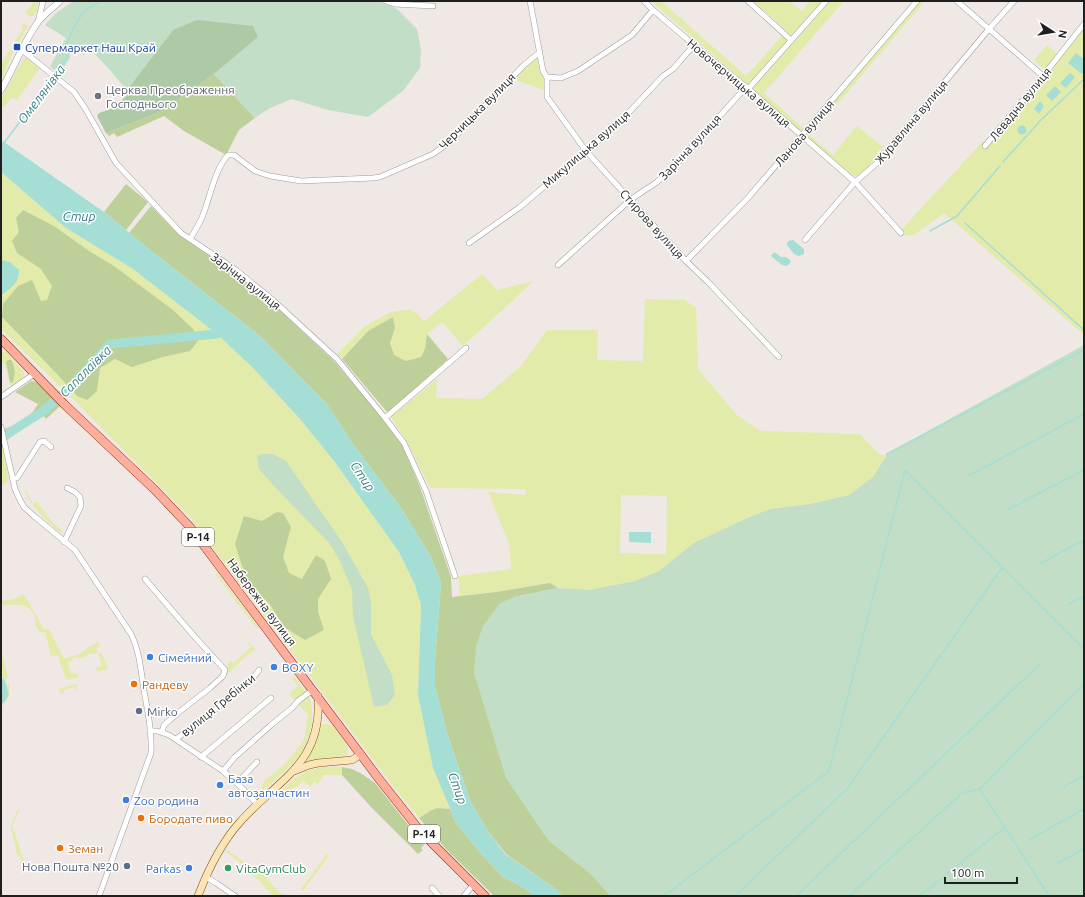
<svg xmlns="http://www.w3.org/2000/svg" width="1085" height="897" font-family="Ubuntu,sans-serif">
  <style>
    .grass { fill: #e3ebaa; fill-rule: evenodd }
    .forest { fill: #bed099 }
    .wetland { fill: #c2dec6 }
    .cemetery { fill: #aec9a6 }
    .water { fill: #a5ded5 }
    .lines { fill: none; stroke-linecap: round; stroke-linejoin: round }
    .stream { stroke: #a5ded5; stroke-width: 1.5 }
    .river { stroke: #a5ded5; stroke-width: 9 }
    .minor-casing { stroke: #9c9c9c; stroke-width: 6 }
    .tertiary-casing { stroke: #9c9c9c; stroke-width: 7 }
    .secondary-casing { stroke: #795903; stroke-width: 8 }
    .primary-casing { stroke: #9a2c00; stroke-width: 9 }
    .minor { stroke: #fff; stroke-width: 5 }
    .tertiary { stroke: #fff; stroke-width: 6 }
    .secondary { stroke: #fbe5b8; stroke-width: 7 }
    .primary { stroke: #feae9c; stroke-width: 8 }
    .transit-dot { fill: #1a4fb4; stroke: #fff; stroke-width: 1.5 }
    .worship-dot { fill: #6b7280; stroke: #fff; stroke-width: 1.5 }
    .shop-dot { fill: #3f7fe0; stroke: #fff; stroke-width: 1.5 }
    .food-dot { fill: #e8710a; stroke: #fff; stroke-width: 1.5 }
    .service-dot { fill: #5c6f8a; stroke: #fff; stroke-width: 1.5 }
    .leisure-dot { fill: #2e9e5b; stroke: #fff; stroke-width: 1.5 }
    .labels { text-anchor: middle; dominant-baseline: central; stroke-width: 3; stroke-linejoin: round; paint-order: stroke }
    .shield { fill: #fff; stroke: #626262; stroke-width: 1 }
    .shield-label { font-size: 11px; font-weight: bold; fill: #1f1f1f }
    .transit-label { font-size: 12px; fill: #164399; stroke: #fff; text-anchor: start }
    .street-label { font-size: 12px; fill: #1f1f1f; stroke: #fff }
    .worship-label { font-size: 12px; fill: #5b616d; stroke: #fff; text-anchor: start }
    .shop-label { font-size: 12px; fill: #366cbe; stroke: #fff; text-anchor: start }
    .food-label { font-size: 12px; fill: #c56008; stroke: #fff; text-anchor: start }
    .service-label { font-size: 12px; fill: #4e5e75; stroke: #fff; text-anchor: start }
    .leisure-label { font-size: 12px; fill: #27864d; stroke: #fff; text-anchor: start }
    .water-label { font-size: 13px; font-style: italic; fill: #3b8089; stroke: #fff }
  </style>
  <rect width="100%" height="100%" fill="#f0e8e5"/>
  <g class="grass">
    <path d="M35 1H38C38 10 34 23 25 12Z"/>
    <path d="M651 1H661L746 76 782 36 787 40 748 85Z"/>
    <path d="M753 1H789L802 11 810 1H822L791 35Z"/>
    <path d="M830 1H844L764 93 804 129 799 130 752 89Z"/>
    <path d="M920 1H925L810 136 833 155 857 126 883 147 874 160 859 176 851 175 805 136Z"/>
    <path d="M24 23H25L28 26 12 54 1 81V60L3 61 23 28 21 26Z"/>
    <path d="M1084 28V59L1076 53 1082 74 1084 72V335L944 213 914 235 898 236 902 229 983 141 989 146 1045 78Z"/>
    <path d="M1047 45 1058 55 1045 70 1034 60Z"/>
    <path d="M537 57 540 72 544 78V90L513 79 525 67Z"/>
    <path d="M24 58H28L40 68 17 100 13 97 1 109V98Z"/>
    <path d="M1 172 66 228 133 269 217 334 253 368 300 419 334 461 399 552 415 585 421 605 418 695 433 768 450 809C434 808 432 809 419 818L393 786 189 516 80 406 1 329Z"/>
    <path d="M482 274 497 290 534 281 463 346 442 322 427 334 425 349 421 357 406 361 394 355 390 343 395 328 393 318 368 331 342 358 337 354 365 326 391 312 411 309 424 321Z"/>
    <path d="M645 299 685 300 696 308 698 369 737 415 760 431 860 434 879 454 884 455 888 453 873 477 849 495 810 504 770 509 747 518 694 543 659 571 635 581 589 590 558 588 550 583 496 592 460 596 458 576 511 569 509 544 488 492 525 495V489L430 488 407 442 391 417 437 379 436 398 482 399 520 367 547 330H598L597 360 643 361ZM621 495 667 496 666 554 620 553Z"/>
    <path d="M1 352H6L24 372V377L11 386C6 378 9 367 1 361Z"/>
    <path d="M1 442 9 479 1 488Z"/>
    <path d="M24 490H26L33 504 37 501C43 510 53 527 63 530L60 532 58 531C44 519 32 507 24 490Z"/>
    <path d="M217 573 259 628 257 629 215 574Z"/>
    <path d="M24 594 44 630 49 629 64 659 79 654 89 647 98 642 100 647 96 648 98 653 93 654V653L87 655V656L79 659 78 657 72 659 73 661 68 662 71 673H77L79 677 67 680 60 664 58 655 51 656 45 632 41 633C40 631 38 630 37 628 34 624 36 617 33 613 27 602 13 605 3 605L1 603V601L15 599Z"/>
    <path d="M248 641 255 649 244 658 225 677 226 670 230 660 233 663 251 647 247 642Z"/>
    <path d="M1 651 8 677 4 682 1 671Z"/>
    <path d="M98 653H100L102 654 108 668V669L97 672 96 668 102 666Z"/>
    <path d="M294 676 307 694 296 702 289 694 298 686 292 678Z"/>
    <path d="M9 683V696L1 708V692Z"/>
    <path d="M77 684 76 690H75L73 687 64 690V694H61L58 690 61 688Z"/>
    <path d="M309 696C315 712 312 732 304 747 303 751 300 755 298 758 293 763 264 792 259 793 256 794 255 793 253 791L259 793 262 791 263 789 261 788 264 781 285 764 301 744 305 737V732L308 715 299 705 293 710 296 705Z"/>
    <path d="M322 724H327L333 726 346 744 348 749 347 754 344 757 340 758 325 759 308 762C307 757 308 756 310 753 315 745 317 730 322 724Z"/>
    <path d="M333 767H342V775H323V777L318 784 315 782 311 787 303 781 297 787 296 786 289 791 286 792 285 791 284 788C302 771 309 768 333 767Z"/>
    <path d="M18 809 20 810 13 824 12 829 14 830 24 862 22 863 19 855 17 854 11 828 12 822Z"/>
    <path d="M228 850 249 866 254 865 283 896H273L248 869 226 852Z"/>
    <path d="M327 854 329 856 303 891 301 889Z"/>
  </g>
  <g class="forest">
    <path d="M214 74 255 118 239 130 226 155 184 131 164 116 117 137 114 133 109 136 106 133 160 112Z"/>
    <path d="M126 184 148 202 126 230 104 212Z"/>
    <path d="M151 206 179 235 234 272 275 306 334 361 385 422 402 445 420 487 451 577 452 597 496 592 550 583 558 588 514 597 548 840 590 873 611 896H563L554 888 506 854 487 830 470 800 447 733 435 687V660L441 583 431 557 401 508 355 447 326 403 260 336 154 253 129 233Z"/>
    <path d="M23 210 54 226 89 251 114 266 173 310 193 329 198 341 190 351 163 357 132 367 115 359 100 368 97 391 87 400 77 396 57 374 2 317 3 304 18 286 32 280 41 301 47 300 52 286 41 269 17 253 12 241 19 232 16 218Z"/>
    <path d="M393 317 395 328 390 343 394 355 406 361 421 357 425 349 427 334 448 359 388 413 342 359 368 331Z"/>
    <path d="M8 360H11C15 366 16 377 12 383L10 382 6 362Z"/>
    <path d="M31 381 37 382 60 406 46 419 43 415 7 440 4 429C22 423 28 420 38 404L15 392Z"/>
    <path d="M277 512 283 513 291 527 283 557 289 573 302 579 316 555 325 561 331 579 318 599V612L324 630 305 640 284 627 269 603 252 589 242 566 235 544 244 516 262 521Z"/>
    <path d="M342 767 352 769 362 774 375 783 424 845 421 848 423 850 418 854 371 807 342 775Z"/>
    <path d="M437 808 450 809 456 823 483 856 503 877 524 888 534 896H494L445 848 419 818 430 811Z"/>
  </g>
  <g class="wetland">
    <path d="M74 1H378L397 9 417 29 421 50 420 68 403 91 368 117 328 110 292 99 270 108 255 118 214 74 258 37 173 30 127 90 109 69 93 52 90 53 87 50 84 55 71 47 70 58 59 74 50 66 66 38 45 25 56 13Z"/>
    <path d="M1084 345V896H611L590 873 548 840 506 778 474 673 476 646 483 626 500 603 514 597 558 588 589 590 635 581 659 571 694 543 747 518 770 509 810 504 849 495 873 477 888 453Z"/>
    <path d="M262 454H273L286 461 342 542 368 588 371 602V634L392 675 395 695 387 705 374 707 353 616 352 590 340 561 330 544 274 486 259 469 257 456Z"/>
  </g>
  <path class="cemetery" d="M197 20 253 26 258 37 214 74 160 112 106 133 97 116 99 113 122 105 121 101 129 93 127 90 173 30Z"/>
  <g class="water">
    <path d="M1076 53 1084 59V72L1082 74 1068 63Z"/>
    <path d="M1070 73 1075 77 1066 88 1060 83Z"/>
    <path d="M1055 86 1061 92 1052 101 1046 95Z"/>
    <path d="M1040 101 1044 106 1039 114 1034 109Z"/>
    <circle cx="1022" cy="130" r="4.5"/>
    <path d="M1 140 104 212 154 253 260 336 326 403 355 447 401 508 431 557 441 583 435 660V687L447 733 470 800 487 830 505 854 554 888 563 896H534L524 888 503 877 483 856 456 823 433 768 418 695 421 605 415 585 399 552 334 461 300 419 253 368 217 334 133 269 66 228 1 172Z"/>
    <path d="M793 240 804 249V254L799 256 794 254 787 245 788 241Z"/>
    <path d="M774 252 781 257H786L790 260 791 262 787 266 782 265 771 256Z"/>
    <path d="M1 260 10 262 19 270C19 283 13 286 3 294L1 293Z"/>
    <path d="M629 532H651V543L629 542Z"/>
  </g>
  <g class="lines">
    <g class="stream">
      <path d="M56 74 67 58 66 46 72 31 83 12 100 1"/>
      <path d="M4 143 53 77"/>
      <path d="M1003 162 1041 120 1084 79"/>
      <path d="M965 223 1084 330"/>
      <path d="M930 231 957 216 1000 166"/>
      <path d="M887 454 1084 350"/>
      <path d="M968 476 1084 414"/>
      <path d="M1007 510 1084 470"/>
      <path d="M1041 563 1084 540"/>
      <path d="M1067 605 1084 596"/>
      <path d="M1064 787 1084 775"/>
      <path d="M1029 840 1084 809"/>
      <path d="M1058 863 1084 849"/>
      <path d="M664 896 829 771 905 470 1084 649"/>
      <path d="M735 896 847 789 1002 568"/>
      <path d="M796 896 1041 663"/>
      <path d="M849 896 962 793 980 789"/>
      <path d="M920 896 1005 827"/>
      <path d="M1049 896 980 789 1084 684"/>
      <path d="M1081 896 1084 894"/>
    </g>
    <g class="river">
      <path d="M1 438 42 412 70 388 110 344 217 334 225 326"/>
      <path d="M1 683 4 694 1 699"/>
    </g>
    <g class="minor-casing">
      <g id="minor">
        <path d="M386 1 394 4 433 6"/>
        <path d="M530 1 543 71 547 77 561 78 578 71 632 35 653 10"/>
        <path d="M644 1 653 10 694 45 746 87 855 182 901 233"/>
        <path d="M748 1 791 40"/>
        <path d="M957 1 1043 76"/>
        <path d="M38 22 43 1"/>
        <path d="M22 50 74 92 85 108 116 163 181 233 236 270 274 301 337 359 385 418 404 443 426 491 455 576"/>
        <path d="M547 77V97L586 151 686 261 708 282 779 357"/>
        <path d="M748 89 826 1"/>
        <path d="M985 146 1043 76 1084 24"/>
        <path d="M190 239C195 231 200 223 203 215 210 197 215 169 228 155H234L255 171 270 176 301 181 373 178 380 177 433 154 450 142 524 65 540 52"/>
        <path d="M805 240 855 182 877 163 989 29 1014 1"/>
        <path d="M469 243 520 207 617 125 663 76 673 69 694 45"/>
        <path d="M686 261 747 199 917 1"/>
        <path d="M558 265 630 200 657 182 671 170 746 87"/>
        <path d="M1 397 34 374"/>
        <path d="M385 418 466 348"/>
        <path d="M1 427 15 489 19 498 24 507 34 516 75 550 131 634C140 652 141 672 144 691 148 712 152 732 151 753L99 896"/>
        <path d="M13 478H17L40 442 44 441 51 447"/>
        <path d="M64 542 81 506 80 497 75 492 67 488"/>
        <path d="M145 579 194 636 225 670 223 676 210 688 179 712 164 725 162 732"/>
        <path d="M150 731H157L169 735 223 771 239 785 257 804"/>
        <path d="M176 739 206 717 253 678 259 670"/>
        <path d="M201 757 271 698"/>
        <path d="M223 771 235 757 271 725 292 708 299 700 313 690"/>
        <path d="M237 783 257 762"/>
        <path d="M206 877 216 883 235 896"/>
        <path d="M432 888 439 896"/>
        <path d="M464 896 473 885"/>
      </g>
    </g>
    <g class="tertiary-casing">
      <path id="tertiary" d="M1 90C14 68 23 43 38 22 44 14 53 8 60 1"/>
    </g>
    <g class="secondary-casing">
      <g id="secondary">
        <path d="M294 771 309 765 318 763 352 760 361 754"/>
        <path d="M198 896C208 870 221 843 240 822 278 779 323 764 318 696"/>
      </g>
    </g>
    <g class="primary-casing">
      <path id="primary" d="M1 339 64 404 155 490 190 527 379 779 421 832 485 896"/>
    </g>
    <use href="#minor" class="minor"/>
    <use href="#tertiary" class="tertiary"/>
    <use href="#secondary" class="secondary"/>
    <use href="#primary" class="primary"/>
  </g>
  <rect class="transit-dot" x="13" y="43" width="8" height="8" rx="2"/>
  <circle class="worship-dot" cx="98" cy="96" r="4"/>
  <g class="shop-dot">
    <circle cx="150" cy="657" r="4"/>
    <circle cx="274" cy="667" r="4"/>
    <circle cx="220" cy="785" r="4"/>
    <circle cx="126" cy="800" r="4"/>
    <circle cx="189" cy="868" r="4"/>
  </g>
  <g class="food-dot">
    <circle cx="134" cy="684" r="4"/>
    <circle cx="141" cy="818" r="4"/>
    <circle cx="60" cy="848" r="4"/>
  </g>
  <g class="service-dot">
    <circle cx="139" cy="711" r="4"/>
    <circle cx="127" cy="866" r="4"/>
  </g>
  <circle class="leisure-dot" cx="228" cy="868" r="4"/>
  <g class="labels">
    <g class="shield">
      <rect x="182" y="528" width="32" height="18" rx="3"/>
      <rect x="408" y="825" width="32" height="18" rx="3"/>
    </g>
    <g class="shield-label">
      <text x="198" y="537">Р-14</text>
      <text x="424" y="834">Р-14</text>
    </g>
    <g class="transit-label">
      <text x="25" y="47">Супермаркет Наш Край</text>
    </g>
    <g class="street-label">
      <text transform="translate(739 83) rotate(40)">Новочерчицька вулиця</text>
      <text transform="translate(1020 104) rotate(-51)">Левадна вулиця</text>
      <text transform="translate(477 111) rotate(-45)">Черчицька вулиця</text>
      <text transform="translate(911 122) rotate(-50)">Журавлина вулиця</text>
      <text transform="translate(804 133) rotate(-49)">Ланова вулиця</text>
      <text transform="translate(690 147) rotate(-47)">Зарічна вулиця</text>
      <text transform="translate(586 149) rotate(-41)">Микулицька вулиця</text>
      <text transform="translate(652 224) rotate(48)">Стирова вулиця</text>
      <text transform="translate(246 281) rotate(38)">Зарічна вулиця</text>
      <text transform="translate(262 602) rotate(53)">Набережна вулиця</text>
      <text transform="translate(218 705) rotate(-39)">вулиця Гребінки</text>
    </g>
    <g class="worship-label">
      <text x="106" y="89">Церква Преображення<tspan x="106" dy="14">Господнього</tspan></text>
    </g>
    <g class="shop-label">
      <text x="158" y="657">Сімейний</text>
      <text x="282" y="667">BOXY</text>
      <text x="228" y="778">База<tspan x="228" dy="14">автозапчастин</tspan></text>
      <text x="134" y="800">Zoo родина</text>
      <text x="181" y="868" text-anchor="end">Parkas</text>
    </g>
    <g class="food-label">
      <text x="142" y="684">Рандеву</text>
      <text x="149" y="818">Бородате пиво</text>
      <text x="68" y="848">Земан</text>
    </g>
    <g class="service-label">
      <text x="147" y="711">Mirko</text>
      <text x="119" y="866" text-anchor="end">Нова Пошта №20</text>
    </g>
    <g class="leisure-label">
      <text x="236" y="868">VitaGymClub</text>
    </g>
    <g class="water-label">
      <text transform="translate(41 94) rotate(-53)">Омелянівка</text>
      <text x="79" y="216">Стир</text>
      <text transform="translate(85 371) rotate(-45)">Сапалаївка</text>
      <text transform="translate(363 476) rotate(56)">Стир</text>
      <text transform="translate(458 788) rotate(70)">Стир</text>
    </g>
  </g>
  <rect width="1085" height="897" fill="none" stroke="#1f1f1f" stroke-width="4"/>
  <g transform="translate(1053 32) rotate(102)" stroke="#ffffff" stroke-width="3" paint-order="stroke">
  <path d="M0-3L7 15L0 10L-7 15Z" fill="#1f1f1f"/>
  <text y="-6" font-size="11" font-weight="bold" text-anchor="middle" fill="#1f1f1f">N</text>
  </g>
  <path d="M945 877v6h72v-6" fill="none" stroke="#1f1f1f" stroke-width="2"/>
  <text x="951" y="877" font-size="12" fill="#1f1f1f" stroke="#ffffff" stroke-width="3" paint-order="stroke">100 m</text>
</svg>
